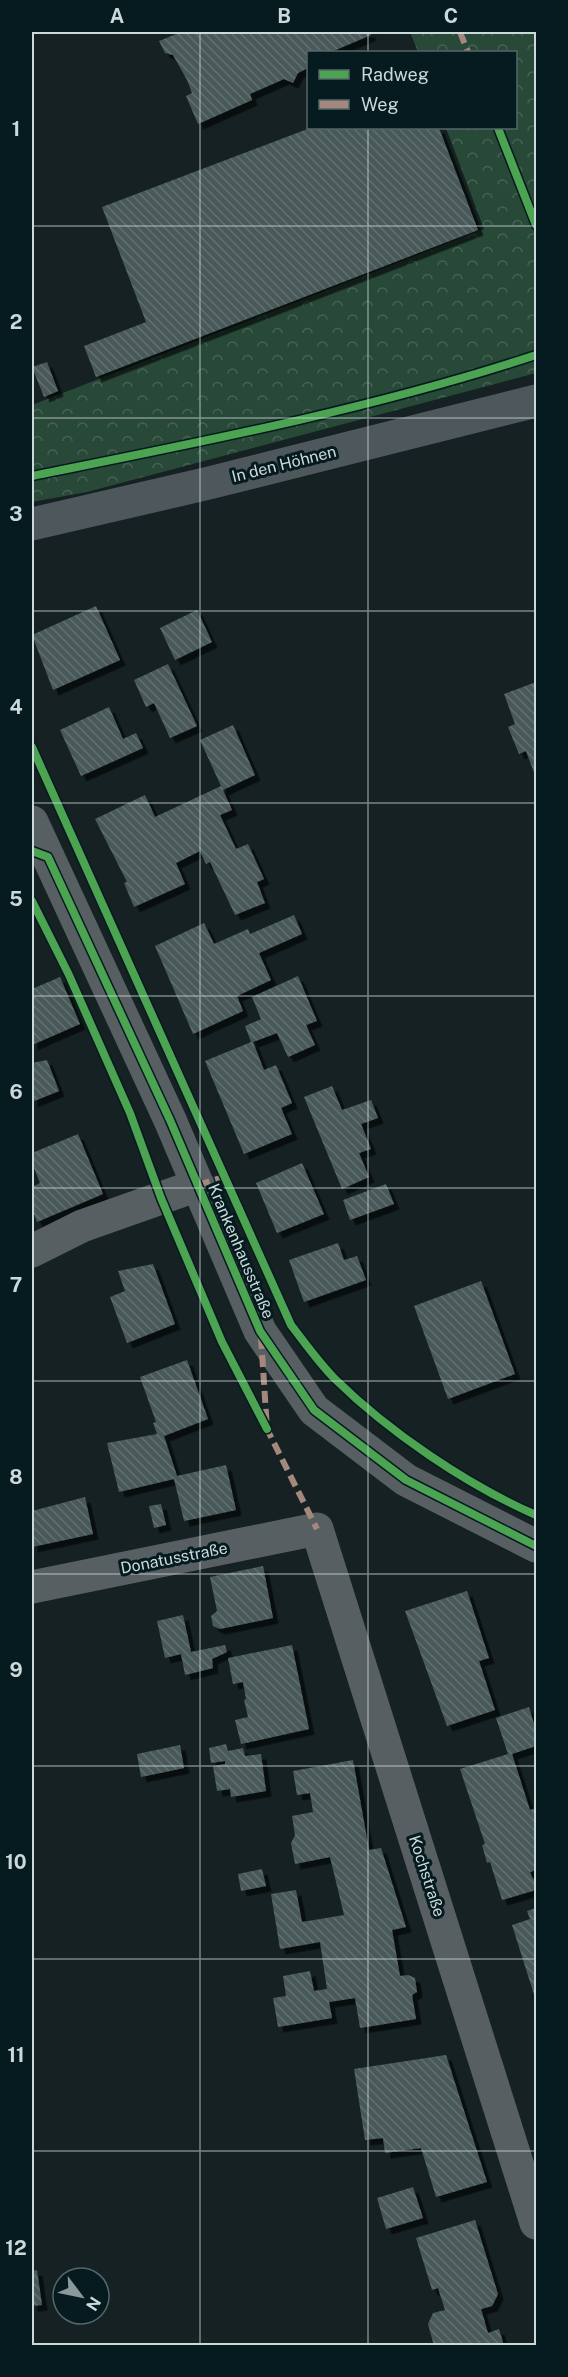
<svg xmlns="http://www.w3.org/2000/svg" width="568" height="2377" font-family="'Public Sans',sans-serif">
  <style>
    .park { fill: url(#park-crowns) }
    .building { fill: url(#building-back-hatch); filter: url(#shadow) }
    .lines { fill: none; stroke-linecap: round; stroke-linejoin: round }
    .street { stroke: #575f63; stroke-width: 33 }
    .secondary { stroke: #4e585c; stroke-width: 33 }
    .quiet { stroke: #a5887d; stroke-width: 6; stroke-dasharray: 12 6; stroke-linecap: butt }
    .cycleway-casing { stroke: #051b1f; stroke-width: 11 }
    .cycleway { stroke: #4ca352; stroke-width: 8 }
    .grid { fill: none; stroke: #ccd9db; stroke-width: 1.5; stroke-opacity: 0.55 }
    .labels { text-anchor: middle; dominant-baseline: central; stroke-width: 6; stroke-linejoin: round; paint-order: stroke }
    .street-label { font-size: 16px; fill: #ccd9db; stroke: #051b1f }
    .neatline { fill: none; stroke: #ccd9db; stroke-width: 2 }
    .grid-label { font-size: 20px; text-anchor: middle; font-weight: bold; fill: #ccd9db }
  </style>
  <defs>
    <pattern id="park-crowns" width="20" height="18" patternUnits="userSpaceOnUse" patternTransform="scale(1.5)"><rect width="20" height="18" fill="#284838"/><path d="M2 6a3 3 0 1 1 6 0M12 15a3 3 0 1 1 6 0" fill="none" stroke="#466254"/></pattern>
    <pattern id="building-back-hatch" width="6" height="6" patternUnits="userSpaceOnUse" patternTransform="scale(1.5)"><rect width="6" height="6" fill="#485958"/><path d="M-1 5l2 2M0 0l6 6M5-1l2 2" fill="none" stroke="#61706f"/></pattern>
    <filter id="shadow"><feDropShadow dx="5.5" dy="5.5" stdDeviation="0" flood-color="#0009"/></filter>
  </defs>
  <rect width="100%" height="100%" fill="#152122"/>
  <path class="park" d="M410 32H536V373L87 492 32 502V405L484 229 446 128H516V52H418Z"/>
  <g class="building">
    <path d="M181 32H370L371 35 331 52H308V68L298 73 293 83 284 79 250 94 252 100 198 124 186 96 192 93 187 80 173 55 165 53 159 41Z"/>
    <path d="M310 128H439L478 230 96 377 84 346 146 322 102 207Z"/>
    <path d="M47 362 58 391 44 397 32 367Z"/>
    <path d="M96 606 120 660 53 690 32 635Z"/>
    <path d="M197 610 212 642 175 660 160 628Z"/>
    <path d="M168 664 197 726 170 738 154 703 146 707 134 680Z"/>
    <path d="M536 682V778L526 751 519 754 508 727 515 724 504 694Z"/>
    <path d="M109 707 123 739 136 733 143 748 81 776 60 730Z"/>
    <path d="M233 725 255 775 223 790 232 810 220 815 236 849 248 844 264 879 257 882 265 903 235 915 210 862 206 864 200 851 176 863 185 884 134 907 124 883 127 882 95 819 145 795 155 817 221 786 200 740Z"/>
    <path d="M294 915 302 934 259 953 271 980 237 996 243 1011 193 1034 155 946 204 923 214 944 248 929 250 934Z"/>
    <path d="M298 976 317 1021 306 1025 315 1045 288 1057 277 1033 253 1042 264 1070 276 1065 292 1103 281 1108 292 1134 244 1154 205 1061 251 1042 245 1026 261 1019 252 997Z"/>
    <path d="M60 977 80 1024 32 1045V989Z"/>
    <path d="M47 1060 59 1091 32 1102V1063Z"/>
    <path d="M332 1086 342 1110 371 1100 378 1118 361 1124 371 1149 359 1153 369 1177 342 1189 304 1097Z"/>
    <path d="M78 1134 103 1194 37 1222 32 1209V1187L40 1183 32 1163V1153Z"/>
    <path d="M302 1163 324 1214 277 1233 256 1183Z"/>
    <path d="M386 1184 394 1204 350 1220 343 1200Z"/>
    <path d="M338 1243 344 1260 357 1256 366 1280 304 1302 289 1260Z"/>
    <path d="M153 1264 175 1324 127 1343 110 1297 125 1291 118 1271Z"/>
    <path d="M481 1281 515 1374 448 1399 414 1306Z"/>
    <path d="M187 1360 208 1419 164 1436 177 1476 226 1465 236 1510 184 1521 174 1479 119 1492 107 1443 157 1434 153 1423 156 1422 140 1377Z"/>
    <path d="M85 1497 93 1534 32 1547V1511Z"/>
    <path d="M161 1504 166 1525 154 1528 149 1506Z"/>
    <path d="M263 1566 273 1618 220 1629 213 1626 211 1616 217 1611 210 1577Z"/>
    <path d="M467 1591 489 1658 479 1661 495 1710 447 1726 405 1611Z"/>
    <path d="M183 1615 191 1652 225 1645 227 1652 212 1659 213 1668 185 1675 181 1654 165 1658 157 1621Z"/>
    <path d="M292 1645 309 1729 241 1744 235 1720 248 1717 244 1700 246 1699 243 1682 233 1684 228 1658Z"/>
    <path d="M529 1707 536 1731V1746L512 1754 530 1810 536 1808V1870L530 1872 533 1879 536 1878V1890L502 1900 490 1862 487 1863 482 1845 485 1844 460 1769 508 1754 496 1718Z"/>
    <path d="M226 1744 228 1751 243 1748 245 1756 261 1754 266 1791 231 1797 230 1789 217 1791 213 1766 225 1764V1761L211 1763 209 1748Z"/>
    <path d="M180 1745 184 1768 141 1777 137 1754Z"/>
    <path d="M353 1760 369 1850 381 1848 406 1927 392 1930 400 1976 408 1975 415 1978 417 1992 412 1995 416 2019 360 2028 355 1998 329 2002 332 2018 278 2027 273 1998 286 1996 283 1976 310 1971 314 1991 327 1989 320 1942 280 1949 271 1894 296 1890 302 1922 344 1915 330 1857 295 1864 291 1843 295 1835 292 1816 313 1812 310 1793 297 1795 293 1771Z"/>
    <path d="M262 1869 266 1886 241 1891 238 1874Z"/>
    <path d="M536 1908V2001L512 1925 530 1919 527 1911Z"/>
    <path d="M446 2055 487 2182 436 2197 421 2148 385 2153 383 2138 365 2140 354 2069Z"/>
    <path d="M413 2187 423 2218 386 2229 377 2198Z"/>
    <path d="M475 2220 498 2294 492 2306 481 2309 488 2333 499 2329 504 2346H434L428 2324 433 2313 445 2310 438 2288 432 2290 416 2238Z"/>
    <path d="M37 2270 42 2305 32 2306V2271Z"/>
  </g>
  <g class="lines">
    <g class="street">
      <path d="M32 822 170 1120 260 1331 314 1410 406 1480 536 1546"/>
      <path d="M32 1251 82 1226 198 1185"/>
      <path d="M32 1587 317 1529 536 2223"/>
    </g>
    <path class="secondary" d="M32 524 209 483 536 401"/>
    <g class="quiet">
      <path d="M460 32 468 52"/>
      <path d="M198 1185 224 1177"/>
      <path d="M261 1337 267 1429 317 1529"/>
    </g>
    <g class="cycleway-casing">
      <g id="cycleway">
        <path d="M498 128 536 225"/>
        <path d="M32 476C201 442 372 409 536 355"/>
        <path d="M32 747 291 1325C305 1343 319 1363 335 1379 389 1432 467 1485 536 1515"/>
        <path d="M32 851 48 857 170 1120 260 1331 314 1410 406 1480 536 1546"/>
        <path d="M32 901 69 975 130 1113 161 1198 222 1342 267 1429"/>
      </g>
    </g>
    <use href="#cycleway" class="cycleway"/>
  </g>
  <path class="grid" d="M200 32V2346M368 32V52M368 128V2346M32 226H536M32 418H536M32 611H536M32 803H536M32 996H536M32 1188H536M32 1381H536M32 1574H536M32 1766H536M32 1959H536M32 2151H536"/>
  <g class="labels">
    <g class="street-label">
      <text transform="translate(284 464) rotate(-14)">In den Höhnen</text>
      <text transform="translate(241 1251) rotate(67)">Krankenhausstraße</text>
      <text transform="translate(174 1558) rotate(-11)">Donatusstraße</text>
      <text transform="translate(427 1876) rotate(72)">Kochstraße</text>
    </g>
  </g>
  <rect width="568" height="2377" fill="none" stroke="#051b1f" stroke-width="66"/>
  <rect x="307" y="51" width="210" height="78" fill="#051b1f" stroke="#55676a" stroke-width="1.5"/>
  <rect x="319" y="70" width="30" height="9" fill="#4ca352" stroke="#55676a" stroke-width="1.5"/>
  <text x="361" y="81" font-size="18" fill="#ccd9db">Radweg</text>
  <rect x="319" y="100" width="30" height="9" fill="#a5887d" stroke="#55676a" stroke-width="1.5"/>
  <text x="361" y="111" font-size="18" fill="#ccd9db">Weg</text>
  <g transform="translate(81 2296) rotate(122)"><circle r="28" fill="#051b1f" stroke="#55676a" stroke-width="1.5"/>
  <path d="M0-4.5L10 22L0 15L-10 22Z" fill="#8c999a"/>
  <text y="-9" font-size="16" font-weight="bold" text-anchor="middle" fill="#ccd9db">N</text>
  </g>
  <rect x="33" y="33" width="502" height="2311" class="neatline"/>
  <g class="grid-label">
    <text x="117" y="23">A</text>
    <text x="284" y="23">B</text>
    <text x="451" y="23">C</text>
    <text x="16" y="136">1</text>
    <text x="16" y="329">2</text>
    <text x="16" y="521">3</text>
    <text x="16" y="714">4</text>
    <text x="16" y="906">5</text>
    <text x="16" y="1099">6</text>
    <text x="16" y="1292">7</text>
    <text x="16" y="1484">8</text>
    <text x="16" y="1677">9</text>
    <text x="16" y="1869">10</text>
    <text x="16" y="2062">11</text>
    <text x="16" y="2255">12</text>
  </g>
</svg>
